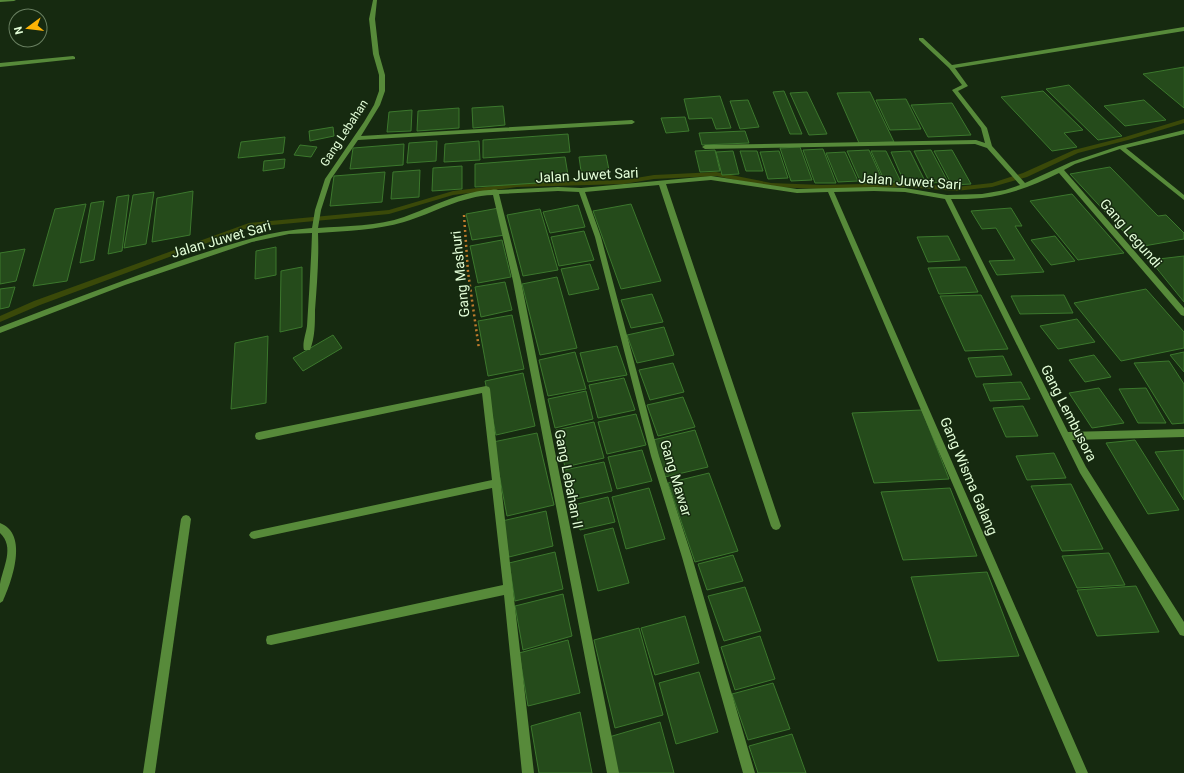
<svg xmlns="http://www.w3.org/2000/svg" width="1184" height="773" font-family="Roboto,sans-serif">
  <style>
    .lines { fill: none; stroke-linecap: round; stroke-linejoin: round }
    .stream { fill: #3a4909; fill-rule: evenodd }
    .building { fill: #254b1b; stroke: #3c782d }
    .path { stroke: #bf7c2d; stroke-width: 2.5; stroke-dasharray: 2 3; stroke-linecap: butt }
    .lane { fill: #578a3a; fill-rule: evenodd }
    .street { fill: #578a3a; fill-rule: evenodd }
    .labels { text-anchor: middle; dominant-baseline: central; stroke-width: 3; stroke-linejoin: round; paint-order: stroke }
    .far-street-label { font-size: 12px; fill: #e4ffd9; stroke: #162a10 }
    .street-label { font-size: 14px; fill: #e4ffd9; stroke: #162a10 }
  </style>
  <rect width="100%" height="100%" fill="#162a10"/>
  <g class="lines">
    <path class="stream" d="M1184 119V123L1128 140 1078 153 1027 177 992 187 956 191 906 187 822 189 771 187 716 176 654 179 624 184 517 187 453 195 389 214 250 227 40 305 0 322V316L34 301 249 223 389 210 453 191 517 183 624 180 654 175 716 172 771 183 822 185 906 183 956 187 992 183 1023 173 1074 150 1125 137Z"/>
  </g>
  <g class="building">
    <path d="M1184 67V108L1143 74Z"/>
    <path d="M1069 85 1122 136 1098 140 1046 89Z"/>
    <path d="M784 91 802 134H790L773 92Z"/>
    <path d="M1043 91 1083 130 1064 133 1077 147 1052 151 1001 97Z"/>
    <path d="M807 92 827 134 809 135 790 93Z"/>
    <path d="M870 92 894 142 859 143 837 93Z"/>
    <path d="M720 96 731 128 716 129 712 118 689 119 684 99Z"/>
    <path d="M906 99 921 129 890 130 876 100Z"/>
    <path d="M748 100 759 127 740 129 730 101Z"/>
    <path d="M1144 100 1166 120 1125 126 1104 106Z"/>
    <path d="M952 103 971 135 928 137 911 105Z"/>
    <path d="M503 106 505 125 473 128 472 108Z"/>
    <path d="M459 108V128L417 131 418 111Z"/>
    <path d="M412 110 411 131 387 132 389 112Z"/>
    <path d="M685 117 689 131 666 133 661 118Z"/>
    <path d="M333 127 334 136 310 141 309 131Z"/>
    <path d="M745 131 749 143 702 145 699 133Z"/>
    <path d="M568 134 570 152 483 158V140Z"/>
    <path d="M285 137 283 153 238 158 241 142Z"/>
    <path d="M437 141 436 161 407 163 409 143Z"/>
    <path d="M479 141 480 160 444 162 445 144Z"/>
    <path d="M404 144 403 165 350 169 353 148Z"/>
    <path d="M300 145 317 147 311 157 294 155Z"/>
    <path d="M800 147 812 180 791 181 780 148Z"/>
    <path d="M823 149 836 183H815L803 150Z"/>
    <path d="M715 150 720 171 700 172 695 151Z"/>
    <path d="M869 150 884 183H861L847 151Z"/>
    <path d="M931 150 948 182 930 183 914 151Z"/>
    <path d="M952 150 971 184 952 185 934 151Z"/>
    <path d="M733 151 739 174 722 175 716 152Z"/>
    <path d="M740 151H757L763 171H746Z"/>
    <path d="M779 151 788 178 768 179 760 152Z"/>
    <path d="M871 151H886L901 182H885Z"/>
    <path d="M910 151 925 181 904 182 891 152Z"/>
    <path d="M845 152 858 181 838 182 826 153Z"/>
    <path d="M606 155 610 175 582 178 579 157Z"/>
    <path d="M565 157 569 181 475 187V164Z"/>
    <path d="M285 159 284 168 263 171 264 161Z"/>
    <path d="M462 166V189L432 191 433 168Z"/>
    <path d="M1110 167 1158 216 1166 215 1184 233V239L1138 247 1070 174Z"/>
    <path d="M420 170 419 197 391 199 393 172Z"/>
    <path d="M385 172 382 202 330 206 334 176Z"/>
    <path d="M193 191 190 235 152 242 157 198Z"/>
    <path d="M154 192 146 244 124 248 133 195Z"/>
    <path d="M1072 194 1124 253 1078 260 1030 201Z"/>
    <path d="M129 195 122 251 108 254 117 197Z"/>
    <path d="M104 201 94 260 80 263 91 203Z"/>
    <path d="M86 204 67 281 33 286 55 209Z"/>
    <path d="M631 204 661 281 621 289 593 211Z"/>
    <path d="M578 205 585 227 550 233 543 212Z"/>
    <path d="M499 208 505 235 472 240 466 214Z"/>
    <path d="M1011 208 1022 226H1015L1044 272 997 275 989 261 1015 260 996 228 982 229 971 211Z"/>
    <path d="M540 209 558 270 523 276 507 215Z"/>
    <path d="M584 231 594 260 559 266 551 237Z"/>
    <path d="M948 236 960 260 928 262 917 237Z"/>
    <path d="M1055 236 1075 261 1051 265 1031 240Z"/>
    <path d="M502 240 511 277 478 283 470 246Z"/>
    <path d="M276 247V275L255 279 256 251Z"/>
    <path d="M25 249 16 281 0 284V253Z"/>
    <path d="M1184 256V302L1150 260Z"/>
    <path d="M590 264 599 289 569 295 561 269Z"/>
    <path d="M302 267V327L280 332 281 271Z"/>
    <path d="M966 267 978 292 939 294 928 268Z"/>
    <path d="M557 277 577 348 540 355 522 284Z"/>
    <path d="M505 282 512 310 481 317 475 287Z"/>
    <path d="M15 287 9 307 0 309V289Z"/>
    <path d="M1146 289 1184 332V348L1121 361 1074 303Z"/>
    <path d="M652 294 663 322 631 328 621 300Z"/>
    <path d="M981 295 1008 349 965 351 940 296Z"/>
    <path d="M1064 295 1073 313 1020 314 1011 296Z"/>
    <path d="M512 315 524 369 488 376 478 321Z"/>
    <path d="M1077 319 1095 342 1058 349 1040 326Z"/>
    <path d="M664 327 674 355 637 363 627 335Z"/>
    <path d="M333 335 342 348 303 371 293 358Z"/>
    <path d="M268 336 266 403 231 409 235 343Z"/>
    <path d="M617 346 627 375 588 382 580 353Z"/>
    <path d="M575 352 586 389 548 396 539 360Z"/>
    <path d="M1184 352V372L1170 355Z"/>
    <path d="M1094 355 1111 377 1085 382 1069 360Z"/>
    <path d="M1003 356 1012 375 976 377 968 358Z"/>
    <path d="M1169 361 1184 384V423L1172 424 1134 363Z"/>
    <path d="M673 363 684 392 650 400 639 370Z"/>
    <path d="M523 373 535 426 496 435 485 381Z"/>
    <path d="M624 378 635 410 598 418 589 385Z"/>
    <path d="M1021 382 1030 399 990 401 983 384Z"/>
    <path d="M1099 388 1124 423 1092 428 1069 393Z"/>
    <path d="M1146 388 1166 423H1138L1119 389Z"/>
    <path d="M586 391 593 419 555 428 548 399Z"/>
    <path d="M683 397 695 427 658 436 647 405Z"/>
    <path d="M1023 406 1038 436 1006 437 993 408Z"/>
    <path d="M922 410 949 479 874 483 852 413Z"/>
    <path d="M636 414 646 445 607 454 598 422Z"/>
    <path d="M594 422 604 458 565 467 556 430Z"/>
    <path d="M695 430 708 467 665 477 653 440Z"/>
    <path d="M537 433 554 505 507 516 493 442Z"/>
    <path d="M1135 440 1179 510 1148 514 1106 443Z"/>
    <path d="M642 450 652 481 617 489 608 457Z"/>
    <path d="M1184 450V500L1155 452Z"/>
    <path d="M1054 453 1066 478 1027 480 1016 456Z"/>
    <path d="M604 462 612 491 571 500 564 470Z"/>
    <path d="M709 473 738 551 695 562 668 483Z"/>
    <path d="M1071 484 1103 549 1062 551 1031 486Z"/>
    <path d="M649 488 665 539 626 549 612 497Z"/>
    <path d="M950 488 977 556 903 560 881 492Z"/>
    <path d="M608 497 615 522 580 530 574 505Z"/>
    <path d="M546 511 553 546 509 557 502 521Z"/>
    <path d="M613 528 629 583 598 591 584 535Z"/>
    <path d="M555 552 563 589 515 601 509 563Z"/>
    <path d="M1109 553 1125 585 1077 588 1062 556Z"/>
    <path d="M733 555 743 581 707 590 698 564Z"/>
    <path d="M987 572 1019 656 938 661 911 577Z"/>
    <path d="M1136 586 1159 632 1097 636 1077 590Z"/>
    <path d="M745 587 761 631 724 641 708 596Z"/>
    <path d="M563 594 572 636 523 650 515 606Z"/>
    <path d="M685 616 699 663 655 675 641 628Z"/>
    <path d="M639 628 663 715 615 728 594 640Z"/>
    <path d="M760 636 775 679 735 690 721 647Z"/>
    <path d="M568 640 580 693 528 706 519 653Z"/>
    <path d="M699 672 718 732 676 744 659 683Z"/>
    <path d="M773 683 790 729 748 740 732 694Z"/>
    <path d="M580 712 592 773H539L531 726Z"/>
    <path d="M660 722 674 773H618L609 737Z"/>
    <path d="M792 734 806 773H758L749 746Z"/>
  </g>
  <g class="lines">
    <path class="path" d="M464 215 468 272 479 349"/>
    <path class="lane" d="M186 515 189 516 191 519 155 773H143L181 519 183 516Z"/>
    <g class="street">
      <path d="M0 0H16L14 1 0 2Z"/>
      <path d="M373 0H377L375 19 379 54 385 75V91L380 105 361 136 632 120 635 122 632 124 358 140 331 179 321 210 318 228C345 226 379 226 404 217 432 207 459 192 489 190 493 190 494 189 498 190L558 187 581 188 711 176 797 189 874 187 905 188 947 195 982 194 1005 190 1020 185 987 148 975 144 705 149 702 147 705 145 976 140 985 143 981 128 952 90 962 85 949 68 919 40V38H923L952 65 1184 27V31L955 68 968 86 958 91 987 128 992 146 1025 183 1071 162 1119 146 1184 130V134L1126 148 1184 195V200L1120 149 1075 164 1064 170 1184 308V316L1181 315 1059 173C1035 185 1010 195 982 198 972 199 962 199 951 199L1068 432 1184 429V437L1072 440 1086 467 1184 622V636L1180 635 1080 473 945 199 905 192 874 191 834 192 1088 773H1076L828 192 797 193 711 180 666 184 781 526 779 529 776 530 773 529 771 526 659 185 585 192 601 237 659 456 692 557 755 773H743L682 557 651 456 595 237 579 192 558 191 499 194 521 281 619 773H607L513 281 493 195C461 196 434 213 404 222 377 230 347 231 318 233 319 259 317 284 315 310 315 323 315 338 310 350H304C302 344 306 333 307 326 309 295 311 264 312 233L289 234 252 242 125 285 0 333V327C62 303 123 280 185 259 228 245 267 231 312 228L315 210 325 179 364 122 374 105 379 91V75L373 54 369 19Z"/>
      <path d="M73 56 75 57V59L0 67V63Z"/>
      <path d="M486 386 489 387 490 389 534 773H522L504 595 271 645 267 644 266 640 267 636 271 635 503 585 492 488 254 539 251 538 249 535 251 532 254 531 492 480 482 393 259 440 256 439 255 436 256 433 259 432Z"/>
      <path d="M0 523C29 534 12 581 3 601L0 603C0 597 0 590 0 584 3 567 15 547 0 533Z"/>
    </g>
  </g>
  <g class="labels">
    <g class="far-street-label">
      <text transform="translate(344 133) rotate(-57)">Gang Lebahan</text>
    </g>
    <g class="street-label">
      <text transform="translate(587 175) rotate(-3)">Jalan Juwet Sari</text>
      <text transform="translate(910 181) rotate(4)">Jalan Juwet Sari</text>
      <text transform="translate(1131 233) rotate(49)">Gang Legundi</text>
      <text transform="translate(221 239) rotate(-16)">Jalan Juwet Sari</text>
      <text transform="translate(460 274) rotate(-96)">Gang Mashuri</text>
      <text transform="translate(1069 413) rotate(63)">Gang Lembusora</text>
      <text transform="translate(969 476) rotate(67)">Gang Wisma Galang</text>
      <text transform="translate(676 478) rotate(73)">Gang Mawar</text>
      <text transform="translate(569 479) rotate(79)">Gang Lebahan II</text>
    </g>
  </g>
  <g transform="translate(28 28) rotate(255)"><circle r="19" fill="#162a10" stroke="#687f60"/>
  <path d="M0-3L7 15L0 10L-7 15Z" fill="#ffb405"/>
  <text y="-6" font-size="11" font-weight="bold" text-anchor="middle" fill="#e4ffd9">N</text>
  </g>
</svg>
